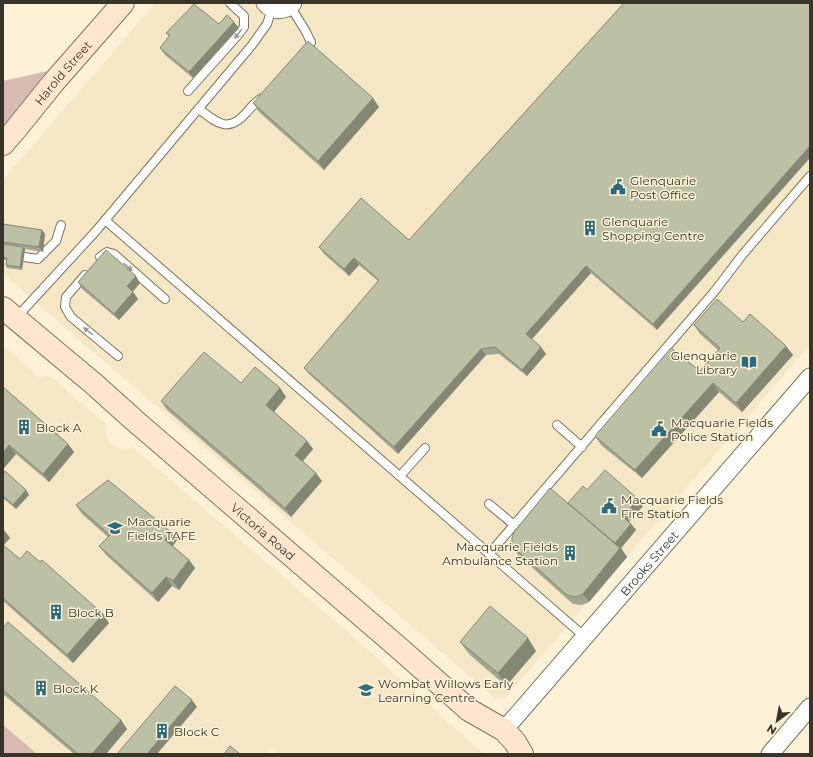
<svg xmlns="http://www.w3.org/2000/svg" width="813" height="757" font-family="Montserrat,sans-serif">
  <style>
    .built { fill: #f5e7c5 }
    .green { fill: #d9bab2 }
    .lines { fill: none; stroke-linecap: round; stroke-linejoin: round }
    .lane-casing { stroke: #7e745c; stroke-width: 10 }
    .street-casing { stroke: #7e745c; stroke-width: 19 }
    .secondary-casing { stroke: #7e745c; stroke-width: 24 }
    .lane { stroke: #fff; stroke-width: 8 }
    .street { stroke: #fff; stroke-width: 17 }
    .secondary { stroke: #fee6ce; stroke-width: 22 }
    .wall { fill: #a2a68f }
    .shaded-wall { fill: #848774 }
    .building { fill: #bcc1a6; stroke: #848774 }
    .oneway { fill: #9c9a94 }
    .labels { text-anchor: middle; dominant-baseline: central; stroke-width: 3; stroke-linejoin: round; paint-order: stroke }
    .street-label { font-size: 12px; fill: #39342a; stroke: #fdf2d7 }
    .poi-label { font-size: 12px; fill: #39342a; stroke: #fdf2d7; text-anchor: start }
  </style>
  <rect width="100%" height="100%" fill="#fdf2d7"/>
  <g class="built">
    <path d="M155 3H810V345L505 698 496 699 3 274V180Z"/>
    <path d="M3 336 4 337 3 345 39 377 49 375 106 424V435L108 441 112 446 123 450 128 449 132 447 359 642 484 754H278L271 748 265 754H3Z"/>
  </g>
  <g class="green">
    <path d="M48 71 3 126V81Z"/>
    <path d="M3 725 37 754H3Z"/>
  </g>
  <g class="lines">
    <g class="lane-casing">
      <g id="lane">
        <path d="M290 6 305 30 311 42 308 53"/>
        <path d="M188 91 237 36 244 27V16L230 3"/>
        <path d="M199 109C216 122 228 134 246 113 252 106 254 103 262 98"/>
        <path d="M105 220 585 637"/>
        <path d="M3 254 38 259 56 241 61 225"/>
        <path d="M100 257 107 252 114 254 165 299"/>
        <path d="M85 275 66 297 65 307 71 317 118 356"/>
        <path d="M16 318 96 231 252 45 267 24 272 9"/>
        <path d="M557 425 582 447"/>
        <path d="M400 476 425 448"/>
        <path d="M489 504 514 525"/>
        <path d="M489 554 714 292 743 254 810 176"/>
      </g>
    </g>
    <g class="street-casing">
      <g id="street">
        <path d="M265 3C272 12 285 12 293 3"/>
        <path id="s1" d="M504 730 810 377"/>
        <path d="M770 754 810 707"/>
      </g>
    </g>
    <g class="secondary-casing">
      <g id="secondary">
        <path id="s2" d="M3 144 16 129 53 83 123 3"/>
        <path id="s3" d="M3 308 94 384 134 420 399 648 469 710 504 730 515 742 522 754"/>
      </g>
    </g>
    <use href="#lane" class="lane"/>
    <use href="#street" class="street"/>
    <use href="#secondary" class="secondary"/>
  </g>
  <g class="wall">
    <path d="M624 3 657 330 591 273 532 339 546 354 527 376 499 354 486 355 398 454 309 374 304 368 378 281 359 265 349 276 324 254 319 247 409 240Z"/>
    <path d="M219 24 239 28 193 78 165 55 160 48 169 36 166 33Z"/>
    <path d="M253 103 379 107 324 170 259 112Z"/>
    <path d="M3 224 42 230 45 234 43 252 25 249 22 270 7 268 6 265V260H3Z"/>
    <path d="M78 282 140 283 133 292 138 299 119 320 82 289Z"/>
    <path d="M743 322 793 355 742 412 719 392 642 478 601 445 595 436 700 371 718 350 700 334 694 325Z"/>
    <path d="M3 387 68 444 74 452 49 482 16 454 4 468 3 467Z"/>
    <path d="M280 388 286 397 274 412 307 441 313 449 303 461 322 481 291 517 167 410 161 401Z"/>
    <path d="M3 474 29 495 16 509 3 498Z"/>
    <path d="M568 503 643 506 629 522 631 524 636 530 621 548 627 557 589 602 582 605 573 604 518 555 512 546Z"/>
    <path d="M76 505 177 540 173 546 189 560 195 568 179 590 172 586 158 602 106 555 99 546 108 537 82 514Z"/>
    <path d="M3 529 10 538 3 545 20 559 109 623 73 663 3 601Z"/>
    <path d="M3 628 127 729 106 754H74L3 694Z"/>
    <path d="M460 642 536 651 506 686 469 654Z"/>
  </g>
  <g class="shaded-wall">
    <path d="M234 22 239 28 193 78 189 72Z"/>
    <path d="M373 98 379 107 324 170 318 161Z"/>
    <path d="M810 146V158L657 330 653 324Z"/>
    <path d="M42 230 45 234 43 252 39 247Z"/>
    <path d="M23 247 25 249 22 270 20 267Z"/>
    <path d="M354 258 359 265 349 276 344 269Z"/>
    <path d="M586 266 591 273 531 340 526 334Z"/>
    <path d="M136 276 140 283 131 293 127 286Z"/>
    <path d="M133 292 138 299 119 320 114 314Z"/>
    <path d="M786 346 793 355 742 412 736 403Z"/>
    <path d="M541 347 546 354 527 376 522 370Z"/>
    <path d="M481 349 486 355 398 454 394 447Z"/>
    <path d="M713 383 719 392 642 478 635 470Z"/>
    <path d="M280 388 286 397 272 414 266 405Z"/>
    <path d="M307 441 313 449 301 463 295 455Z"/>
    <path d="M68 444 74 452 49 482 43 474Z"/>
    <path d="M9 445 16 454 4 468 3 466V453Z"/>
    <path d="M316 473 322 481 291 517 285 508Z"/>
    <path d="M26 490 29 495 16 509 13 505Z"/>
    <path d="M638 499 643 506 627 523 623 517Z"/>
    <path d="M631 524 636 530 621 548 627 557 589 602 583 594 614 543Z"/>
    <path d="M3 529 10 538 3 546Z"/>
    <path d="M171 532 177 540 171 548 165 540Z"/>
    <path d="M189 560 195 568 179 590 173 581Z"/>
    <path d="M166 577 172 586 158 602 152 593Z"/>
    <path d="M103 614 109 623 73 663 67 655Z"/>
    <path d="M528 638 536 651 506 686 498 673Z"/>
    <path d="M192 700 197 707 157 754H147Z"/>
    <path d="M121 720 127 729 106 754H92Z"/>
  </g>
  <g class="building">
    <path d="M624 3H810V146L653 324 586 266 526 334 541 347 522 370 495 347 481 349 394 447 304 368 379 280 354 258 344 269 319 247 361 198 409 240Z"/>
    <path d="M194 4 219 24 227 15 234 22 189 72 160 48 170 35 166 33Z"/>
    <path d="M308 41 373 98 318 161 253 103Z"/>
    <path d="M3 224 42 230 39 247 3 242Z"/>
    <path d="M3 244 23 247 20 267 6 265 7 258 3 257Z"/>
    <path d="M106 250 136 276 127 286 133 292 114 314 78 282Z"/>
    <path d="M717 299 743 322 750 314 786 346 736 403 713 383 635 470 595 436 671 348 700 371 720 348 694 325Z"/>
    <path d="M204 352 241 383 255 367 280 388 266 405 307 441 295 455 316 473 285 508 161 401Z"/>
    <path d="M3 387 68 444 43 474 9 445 3 453Z"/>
    <path d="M605 470 638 499 623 517 631 524 615 543 568 503 583 486 587 490Z"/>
    <path d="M5 471 26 490 13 505 3 496V474Z"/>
    <path d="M108 480 171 532 165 540 189 560 173 581 166 577 152 593 99 546 110 535 76 505Z"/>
    <path d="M550 488 620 548 583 594 576 597 567 595 512 546V538L514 532Z"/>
    <path d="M3 545 20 559 27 551 40 562 42 560 103 614 67 655 3 598Z"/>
    <path d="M490 606 528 638 498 673 460 642Z"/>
    <path d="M8 622 121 720 92 754H78L3 690V628Z"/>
    <path d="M175 686 192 700 147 754H117Z"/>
    <path d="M230 746 240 754H224Z"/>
  </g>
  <defs><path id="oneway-solid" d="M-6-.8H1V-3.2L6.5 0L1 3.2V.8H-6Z"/></defs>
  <g class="oneway">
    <use href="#oneway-solid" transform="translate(238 34) rotate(127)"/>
    <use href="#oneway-solid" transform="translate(128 267) rotate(41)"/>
    <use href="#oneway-solid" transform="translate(88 331) rotate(-141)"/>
  </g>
  <defs>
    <g id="civic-bare" transform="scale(1.2)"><path d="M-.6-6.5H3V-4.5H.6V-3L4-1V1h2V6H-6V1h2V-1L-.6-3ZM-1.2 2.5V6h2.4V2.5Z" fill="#2b6a7f" stroke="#fdf2d7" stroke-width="2.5" paint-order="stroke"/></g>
    <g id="building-bare" transform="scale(1.2)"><path d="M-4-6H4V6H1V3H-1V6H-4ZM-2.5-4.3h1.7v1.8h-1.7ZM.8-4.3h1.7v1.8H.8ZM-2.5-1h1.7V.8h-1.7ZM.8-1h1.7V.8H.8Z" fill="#2b6a7f" stroke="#fdf2d7" stroke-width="2.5" paint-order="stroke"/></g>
    <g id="library-bare" transform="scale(1.2)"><path d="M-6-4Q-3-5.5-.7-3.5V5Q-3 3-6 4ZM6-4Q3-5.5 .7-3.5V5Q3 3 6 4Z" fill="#2b6a7f" stroke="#fdf2d7" stroke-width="2.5" paint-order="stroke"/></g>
    <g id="university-bare" transform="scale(1.2)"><path d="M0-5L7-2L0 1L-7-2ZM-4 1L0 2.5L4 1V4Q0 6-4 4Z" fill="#2b6a7f" stroke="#fdf2d7" stroke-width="2.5" paint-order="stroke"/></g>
    <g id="school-bare" transform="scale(1.2)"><path d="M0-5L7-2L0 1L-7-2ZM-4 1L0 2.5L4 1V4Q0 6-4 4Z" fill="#2b6a7f" stroke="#fdf2d7" stroke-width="2.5" paint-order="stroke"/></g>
  </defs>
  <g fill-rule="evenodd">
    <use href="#civic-bare" x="618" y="187"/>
    <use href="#building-bare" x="590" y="228"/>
    <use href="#library-bare" x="749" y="362"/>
    <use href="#building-bare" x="24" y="427"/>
    <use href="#civic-bare" x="659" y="429"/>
    <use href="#civic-bare" x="609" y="506"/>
    <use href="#university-bare" x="115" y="528"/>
    <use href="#building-bare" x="570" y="553"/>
    <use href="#building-bare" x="56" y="612"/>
    <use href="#building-bare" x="41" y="688"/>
    <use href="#school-bare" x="366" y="690"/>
    <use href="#building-bare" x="162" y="731"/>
  </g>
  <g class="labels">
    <g class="street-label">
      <text stroke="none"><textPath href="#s2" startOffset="93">Harold Street</textPath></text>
      <text stroke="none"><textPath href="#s3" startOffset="343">Victoria Road</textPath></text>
      <text stroke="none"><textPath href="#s1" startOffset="221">Brooks Street</textPath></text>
    </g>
    <g class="poi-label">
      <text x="630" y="180">Glenquarie<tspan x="630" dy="14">Post Office</tspan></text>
      <text x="602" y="221">Glenquarie<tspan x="602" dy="14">Shopping Centre</tspan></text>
      <text x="737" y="355" text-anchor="end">Glenquarie<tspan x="737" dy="14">Library</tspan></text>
      <text x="671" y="422">Macquarie Fields<tspan x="671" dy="14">Police Station</tspan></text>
      <text x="36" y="427">Block A</text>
      <text x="621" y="499">Macquarie Fields<tspan x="621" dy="14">Fire Station</tspan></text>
      <text x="127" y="521">Macquarie<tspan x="127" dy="14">Fields TAFE</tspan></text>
      <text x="558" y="546" text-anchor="end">Macquarie Fields<tspan x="558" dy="14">Ambulance Station</tspan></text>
      <text x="68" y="612">Block B</text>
      <text x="378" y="683">Wombat Willows Early<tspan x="378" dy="14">Learning Centre</tspan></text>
      <text x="53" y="688">Block K</text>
      <text x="174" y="731">Block C</text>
    </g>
  </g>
  <rect width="813" height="757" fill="none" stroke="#39342a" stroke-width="8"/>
  <g transform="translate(777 721) rotate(212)" stroke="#fdf2d7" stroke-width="3" paint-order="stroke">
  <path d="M0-3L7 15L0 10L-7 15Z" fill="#39342a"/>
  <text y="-6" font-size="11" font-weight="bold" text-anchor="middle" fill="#39342a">N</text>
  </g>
</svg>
